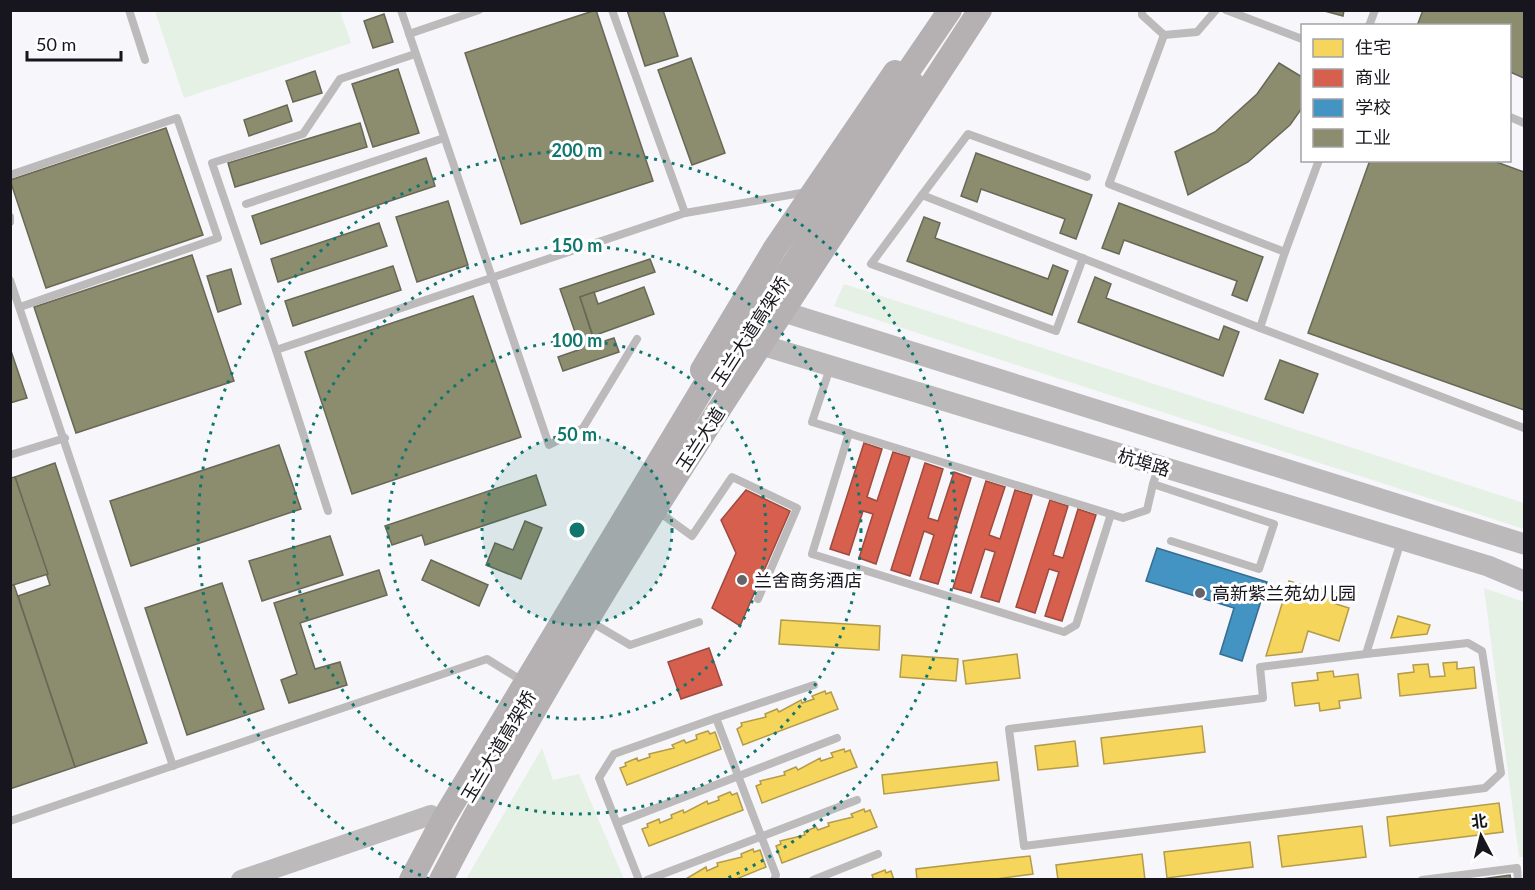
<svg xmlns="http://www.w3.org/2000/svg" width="1535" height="890" font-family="Lato,'Noto Sans SC',sans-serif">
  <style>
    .green { fill: #e6f1e6 }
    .homes { fill: #f6d55c; stroke: #b39b49; stroke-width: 1.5 }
    .shops { fill: #d6604d; stroke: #9d4a3f; stroke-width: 1.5 }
    .schools { fill: #4393c3; stroke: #366d91; stroke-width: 1.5 }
    .industry { fill: #8c8c6e; stroke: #696856; stroke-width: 1.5 }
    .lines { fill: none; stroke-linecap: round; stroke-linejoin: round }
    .service { stroke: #bcbaba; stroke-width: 8 }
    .tertiary { stroke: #bcbaba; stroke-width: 20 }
    .secondary { stroke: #bcb9ba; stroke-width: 21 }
    .primary { stroke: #b5b1b3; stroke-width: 24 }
    .ring { fill: none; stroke: #0f766e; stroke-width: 3; stroke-dasharray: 3 6 }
    .poi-dot { fill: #65646b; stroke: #fff; stroke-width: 2 }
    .labels { text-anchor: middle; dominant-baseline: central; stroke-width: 6; stroke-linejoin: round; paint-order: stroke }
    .street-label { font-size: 18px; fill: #17151d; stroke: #fff }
    .poi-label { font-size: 18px; fill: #17151d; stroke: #fff; text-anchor: start }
    .centre { fill: #0f766e; stroke: #fff; stroke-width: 3 }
    .ring-label { font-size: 18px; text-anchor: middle; font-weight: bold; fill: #0f766e; stroke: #fff; stroke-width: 6; stroke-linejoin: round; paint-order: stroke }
  </style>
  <rect width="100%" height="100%" fill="#f7f6fb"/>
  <g class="green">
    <path d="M155 11H340L351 43 184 98Z"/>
    <path d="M844 284 1524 503V529L834 306Z"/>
    <path d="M1484 588 1524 602V857H1519Z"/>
    <path d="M542 748 553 780 579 774 624 879H466Z"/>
  </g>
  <g class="homes">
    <path d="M1289 581 1306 586 1303 596 1316 600 1320 588 1339 594 1336 604 1349 608 1339 641 1308 631 1302 652 1266 656Z"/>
    <path d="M1398 616 1430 625 1427 634 1391 638Z"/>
    <path d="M781 620 880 626 879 650 779 644Z"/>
    <path d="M1017 654 1020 678 966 684 963 661Z"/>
    <path d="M902 655 958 659 956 681 900 677Z"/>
    <path d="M1457 662V669L1474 667 1476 688 1400 696 1398 674 1414 672 1413 665 1428 664 1430 677 1445 676 1443 663Z"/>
    <path d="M1333 671 1334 677 1358 674 1361 698 1339 701 1340 708 1320 711 1319 703 1295 706 1292 683 1318 680 1317 673Z"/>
    <path d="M825 691 826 694 831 692 838 709 743 745 737 729 742 726 741 723 766 717 765 714 777 709 779 712 801 700 802 703 814 699 812 696Z"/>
    <path d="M1202 726 1205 752 1104 764 1101 738Z"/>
    <path d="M708 731 710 734 715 732 721 749 627 785 620 768 626 766 625 763 637 758 638 761 650 757 649 754 674 748 672 745 684 740 686 743 697 739 696 735Z"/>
    <path d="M1075 741 1078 766 1038 770 1035 746Z"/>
    <path d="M844 749 845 752 850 750 857 767 762 803 756 786 761 784 760 781 785 775 784 772 796 767 798 770 820 758 821 761 833 757 831 753Z"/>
    <path d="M997 762 999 780 884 794 882 775Z"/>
    <path d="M730 792 732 795 737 793 743 810 649 846 642 829 648 827 647 824 659 819 660 823 672 818 671 815 683 810 684 813 707 801 708 804 719 800 718 797Z"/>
    <path d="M1499 803 1503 832 1390 846 1387 817Z"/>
    <path d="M864 809 865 812 870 810 877 827 782 863 776 846 781 844 780 841 805 835 804 832 816 827 818 830 829 826 828 823 853 817 851 814Z"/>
    <path d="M1362 826 1366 857 1282 867 1278 836Z"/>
    <path d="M1250 842 1253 867 1167 878 1164 852Z"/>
    <path d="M753 849 754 852 760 850 766 867 734 880H684L706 867 707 871 718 866 717 863 742 857 741 854Z"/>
    <path d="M1142 854 1145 880H1058L1056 865Z"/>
    <path d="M1030 856 1033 874 989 880H917L916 869Z"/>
    <path d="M885 870 886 873 891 871 894 880H870L873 878 872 875Z"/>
  </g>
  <g class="shops">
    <path d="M864 443 882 449 867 497 877 501 893 452 910 457 876 564 859 558 873 514 863 511 849 555 830 549Z"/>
    <path d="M925 463 943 469 928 518 938 521 954 472 971 478 938 584 920 579 934 535 924 531 910 576 891 570Z"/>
    <path d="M986 481 1005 487 989 535 1000 539 1015 490 1032 495 999 602 981 597 995 552 985 549 971 593 953 588Z"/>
    <path d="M746 490 790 511 740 626 712 608 736 553 721 520Z"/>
    <path d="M1050 500 1068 506 1053 555 1063 558 1078 509 1096 515 1062 621 1045 616 1059 572 1049 569 1035 613 1016 607Z"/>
    <path d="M709 648 722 685 681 699 668 662Z"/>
  </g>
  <path class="schools" d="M1157 548 1267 582 1242 661 1220 654 1234 608 1146 581Z"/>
  <g class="industry">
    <path d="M596 10 653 181 521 224 465 53Z"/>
    <path d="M627 10H663L678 56 645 66Z"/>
    <path d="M1321 10H1344L1343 16Z"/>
    <path d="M1423 10H1524V78L1510 72V26H1417Z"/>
    <path d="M384 14 393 42 373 48 364 21Z"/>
    <path d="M691 58 725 153 692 165 658 70Z"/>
    <path d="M1279 63 1302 77V108L1290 125 1248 162 1188 195 1175 152 1215 132 1257 94Z"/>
    <path d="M398 69 419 133 373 147 352 84Z"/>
    <path d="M315 71 322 93 293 102 286 81Z"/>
    <path d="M287 105 292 121 249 136 244 120Z"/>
    <path d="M360 123 367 147 235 187 228 163Z"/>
    <path d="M166 128 203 235 46 288 10 180Z"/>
    <path d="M976 153 1092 195 1076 239 1060 233 1065 219 981 189 977 202 961 196Z"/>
    <path d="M426 158 435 186 261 244 252 216Z"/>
    <path d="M1370 160H1491L1524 172V410L1308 333Z"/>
    <path d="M448 201 468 265 417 282 396 217Z"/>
    <path d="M1119 203 1263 257 1247 301 1232 295 1237 281 1124 240 1119 254 1102 248Z"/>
    <path d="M924 217 940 223 935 238 1048 279 1053 265 1068 271 1052 315 907 261Z"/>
    <path d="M379 223 387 246 278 282 271 259Z"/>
    <path d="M192 255 234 381 76 433 34 307Z"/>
    <path d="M650 259 655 272 580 297 595 344 614 338 619 352 563 371 558 357 581 349 560 289Z"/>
    <path d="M393 266 401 290 293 326 285 301Z"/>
    <path d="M231 269 241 304 218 312 207 276Z"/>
    <path d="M1095 277 1111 284 1106 298 1219 340 1224 326 1239 332 1223 376 1078 322Z"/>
    <path d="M644 287 654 314 593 336 580 297 594 292 598 304Z"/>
    <path d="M473 296 521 437 352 494 305 352Z"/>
    <path d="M10 348 27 398 10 403Z"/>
    <path d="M1280 360 1318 374 1303 413 1265 399Z"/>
    <path d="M279 445 301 509 131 566 110 501Z"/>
    <path d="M55 463 147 743 75 767 18 596 50 585 15 477Z"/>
    <path d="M536 475 546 505 425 545 422 535 392 545 385 526Z"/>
    <path d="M15 477 48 574 10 586V478Z"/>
    <path d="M525 521 542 528 521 579 486 565 495 543 513 550Z"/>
    <path d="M330 536 343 575 262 601 249 561Z"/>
    <path d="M431 560 488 585 479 606 422 580Z"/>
    <path d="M379 570 387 595 300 623 315 669 340 662 347 685 289 703 281 680 297 674 274 603Z"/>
    <path d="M222 583 264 709 187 735 145 608Z"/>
    <path d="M14 585 75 767 10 789V586Z"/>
    <path d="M1510 875 1511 880H1474Z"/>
  </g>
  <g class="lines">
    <g class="service">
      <path d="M129 10 145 60"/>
      <path d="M401 10 549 445 583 428 637 339"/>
      <path d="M612 10 685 213"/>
      <path d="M1142 10V15L1164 35 1197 32 1216 10"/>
      <path d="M1226 10 1302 39"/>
      <path d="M1369 26 1375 10"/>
      <path d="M409 34 479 10"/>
      <path d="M1164 35 1109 184 1285 252 1319 160"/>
      <path d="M1510 117 1524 123"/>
      <path d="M10 175 177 118 218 238 20 307"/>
      <path d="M1087 177 968 134 922 195 1260 328"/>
      <path d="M922 195 871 264 1056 331 1083 258"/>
      <path d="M246 204 444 138"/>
      <path d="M10 217V222"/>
      <path d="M1285 252 1260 328 1524 428"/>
      <path d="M10 280 173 766"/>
      <path d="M276 350 212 163 303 134 340 79 415 54"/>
      <path d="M830 368 812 422 1123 518 1147 510 1153 484"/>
      <path d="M849 433 812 554 1064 632 1076 625 1111 514"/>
      <path d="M10 455 65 438"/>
      <path d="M1158 468 1153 484 1274 524 1259 569 1171 541"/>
      <path d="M328 511 276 350 685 213 807 192"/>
      <path d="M659 512 692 536 732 477 797 508 758 599"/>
      <path d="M591 622 630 645 699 622"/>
      <path d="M1366 654 1260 667 1263 698 1009 729 1024 846 1485 788 1501 773 1482 651 1468 643 1366 654 1401 541"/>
      <path d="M716 718 814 685"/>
      <path d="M10 821 487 659 516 677"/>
      <path d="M617 823 837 738"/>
      <path d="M639 880 599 778 614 754 716 718 776 875 774 880"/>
      <path d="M647 880 857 800"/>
      <path d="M813 880 878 854"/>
      <path d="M1422 880 1517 868 1518 880"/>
    </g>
    <path class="tertiary" d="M241 880 431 815"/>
    <g class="secondary">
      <path d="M784 312 1524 544"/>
      <path d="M762 345 1488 566 1524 581"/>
    </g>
    <g class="primary">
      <path d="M892 95 950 10"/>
      <path d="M702 370 775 248 895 72"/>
      <path d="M720 379 849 177 913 84"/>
      <path d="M411 880 444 818 721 358"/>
      <path d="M441 880C598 577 795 296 980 10"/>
    </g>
  </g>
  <circle cx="577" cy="530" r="95" fill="#0f766e" fill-opacity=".12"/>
  <g class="ring">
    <circle cx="577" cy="530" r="95"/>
    <circle cx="577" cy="530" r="189"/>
    <circle cx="577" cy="530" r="284"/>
    <path d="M429 879A379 379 0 1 1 725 879"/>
  </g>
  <g class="poi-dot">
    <circle cx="742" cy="580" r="6"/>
    <circle cx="1200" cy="593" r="6"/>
  </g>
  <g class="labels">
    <g class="street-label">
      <text transform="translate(750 331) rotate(-57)">玉兰大道高架桥</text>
      <text transform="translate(700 439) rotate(-57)">玉兰大道</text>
      <text transform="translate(1144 462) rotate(17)">杭埠路</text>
      <text transform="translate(498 746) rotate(-59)">玉兰大道高架桥</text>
    </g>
    <g class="poi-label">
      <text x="754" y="580">兰舍商务酒店</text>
      <text x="1212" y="593">高新紫兰苑幼儿园</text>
    </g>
  </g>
  <circle cx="577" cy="530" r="9" class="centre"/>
  <g class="ring-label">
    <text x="577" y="157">200 m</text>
    <text x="577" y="252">150 m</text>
    <text x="577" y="347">100 m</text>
    <text x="577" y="441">50 m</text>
  </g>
  <rect width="1535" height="890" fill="none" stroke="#17151d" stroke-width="24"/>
  <rect x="1301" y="24" width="210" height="138" fill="#ffffff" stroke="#a2a1a5" stroke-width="1.5"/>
  <rect x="1313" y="39" width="30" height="18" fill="#f6d55c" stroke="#a2a1a5" stroke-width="1.5"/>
  <text x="1355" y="54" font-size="18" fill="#17151d">住宅</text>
  <rect x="1313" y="69" width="30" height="18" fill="#d6604d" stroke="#a2a1a5" stroke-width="1.5"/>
  <text x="1355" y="84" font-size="18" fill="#17151d">商业</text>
  <rect x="1313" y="99" width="30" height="18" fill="#4393c3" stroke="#a2a1a5" stroke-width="1.5"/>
  <text x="1355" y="114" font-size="18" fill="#17151d">学校</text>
  <rect x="1313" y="129" width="30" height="18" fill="#8c8c6e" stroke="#a2a1a5" stroke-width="1.5"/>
  <text x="1355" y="144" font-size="18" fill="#17151d">工业</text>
  <g transform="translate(1481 836) rotate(353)" stroke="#ffffff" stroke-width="4.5" paint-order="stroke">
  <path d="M0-4.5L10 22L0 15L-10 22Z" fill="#17151d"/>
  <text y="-9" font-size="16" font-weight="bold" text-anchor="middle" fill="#17151d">北</text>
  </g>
  <path d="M27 51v9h94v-9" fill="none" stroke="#17151d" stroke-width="3"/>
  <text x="36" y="51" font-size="18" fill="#17151d" stroke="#ffffff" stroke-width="4.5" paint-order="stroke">50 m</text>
</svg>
